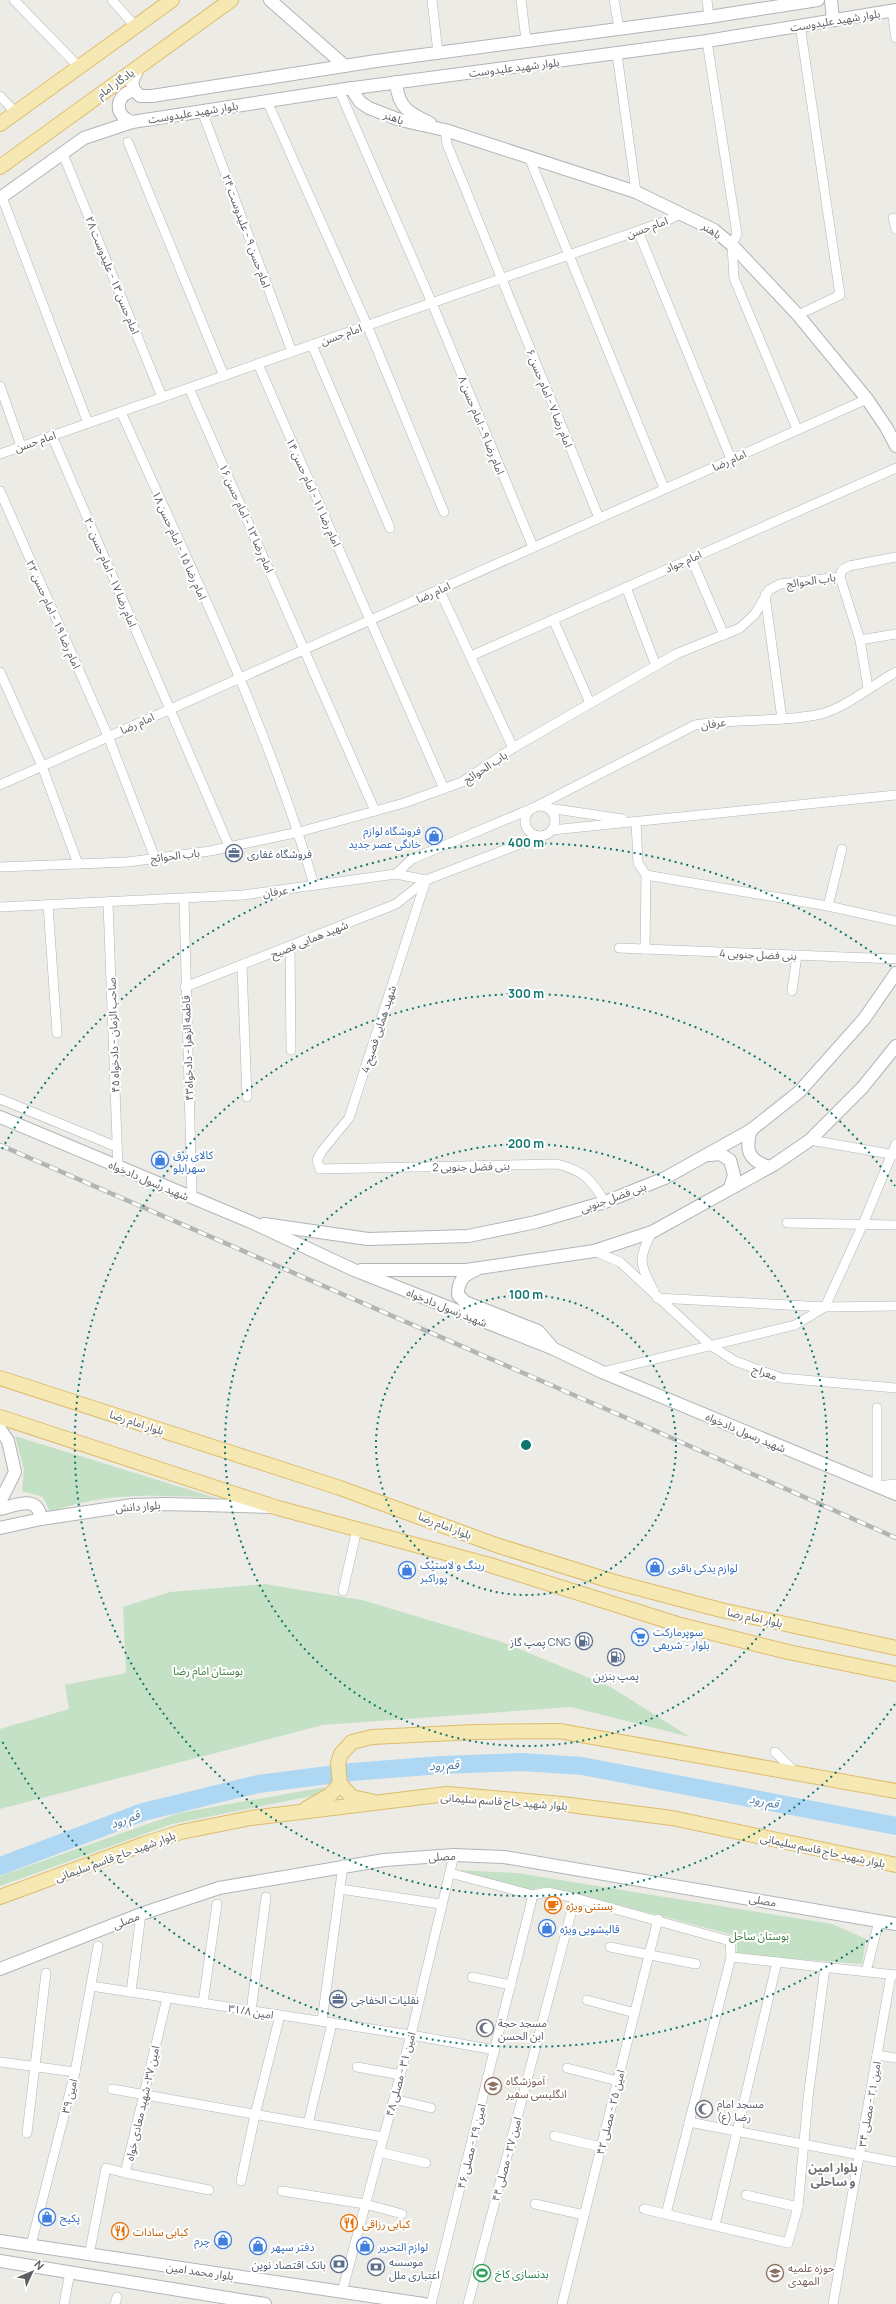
<svg xmlns="http://www.w3.org/2000/svg" width="896" height="2304" font-family="Manrope,'Noto Sans Arabic',sans-serif">
  <style>
    .green { fill: #c5e1c5 }
    .lines { fill: none; stroke-linecap: round; stroke-linejoin: round }
    .river { stroke: #aed7f4; stroke-width: 18 }
    .street-casing { stroke: #b2b5b8; stroke-width: 10 }
    .secondary-casing { stroke: #b1b4b8; stroke-width: 14 }
    .primary-casing { stroke: #dfbc6c; stroke-width: 16 }
    .street { stroke: #fff; stroke-width: 9 }
    .secondary { stroke: #fff; stroke-width: 12 }
    .primary { stroke: #f5e8b2; stroke-width: 14 }
    .rail-casing { stroke: #b3b4b4; stroke-width: 4.5 }
    .rail { stroke: #fff; stroke-width: 3; stroke-dasharray: 9; stroke-linecap: butt }
    .ring { fill: none; stroke: #0f766e; stroke-width: 2; stroke-dasharray: 2 4 }
    .labels { text-anchor: middle; dominant-baseline: central; stroke-width: 4; stroke-linejoin: round; paint-order: stroke }
    .street-label { font-size: 11px; fill: #5d6063; stroke: #fff }
    .shop-label { font-size: 11px; fill: #366cbe; stroke: #fff; text-anchor: start }
    .service-label { font-size: 11px; fill: #4e5e75; stroke: #fff; text-anchor: start }
    .park-label { font-size: 11px; fill: #407f41; stroke: #fff }
    .food-label { font-size: 11px; fill: #c56008; stroke: #fff; text-anchor: start }
    .worship-label { font-size: 11px; fill: #5b616d; stroke: #fff; text-anchor: start }
    .education-label { font-size: 11px; fill: #785e54; stroke: #fff; text-anchor: start }
    .leisure-label { font-size: 11px; fill: #27864d; stroke: #fff; text-anchor: start }
    .water-label { font-size: 12px; font-style: italic; fill: #4d79a4; stroke: #fff }
    .neighbourhood-label { font-size: 12px; font-weight: bold; fill: #6e7275; stroke: #fff }
    .centre { fill: #0f766e; stroke: #fff; stroke-width: 2 }
    .ring-label { font-size: 12px; text-anchor: middle; font-weight: bold; fill: #0f766e; stroke: #fff; stroke-width: 4; stroke-linejoin: round; paint-order: stroke }
  </style>
  <rect width="100%" height="100%" fill="#edebe5"/>
  <g class="green">
    <path d="M15 1436 216 1498C173 1496 128 1493 86 1502 74 1504 62 1508 50 1512L43 1497 22 1491 24 1469Z"/>
    <path d="M265 1584 362 1600 502 1642 609 1686 690 1737 571 1707 323 1725 0 1809V1729L69 1709 65 1685 126 1673 123 1607 170 1592Z"/>
    <path d="M325 1787 322 1794 172 1824 0 1886V1876L179 1813Z"/>
    <path d="M459 1870 517 1873 832 1924 866 1939 862 1964 737 1955V1936L581 1895 543 1887 529 1890 471 1877Z"/>
  </g>
  <g class="lines">
    <path class="river" d="M0 1866 143 1812 258 1784 352 1772 441 1765 522 1762 582 1766 896 1826"/>
    <g class="street-casing">
      <g id="street">
        <path d="M14 0 79 67"/>
        <path d="M112 0 135 26"/>
        <path d="M432 0 438 53"/>
        <path d="M521 0 526 40"/>
        <path d="M614 0 619 28"/>
        <path d="M707 0 709 17"/>
        <path d="M892 10 896 38"/>
        <path d="M707 41 737 234 732 245 734 278 797 429"/>
        <path d="M617 54 636 192"/>
        <path d="M339 90 432 303 533 547"/>
        <path d="M0 96 16 113"/>
        <path d="M267 101 367 325 444 512"/>
        <path d="M202 111 292 352"/>
        <path d="M445 130 447 144 599 518"/>
        <path d="M128 142 224 376"/>
        <path d="M63 154 162 397"/>
        <path d="M529 157 664 488"/>
        <path d="M2 197 88 423"/>
        <path d="M893 218 896 229"/>
        <path d="M638 231 731 459"/>
        <path d="M798 315 840 295 800 25"/>
        <path d="M312 345 390 528"/>
        <path d="M258 364 444 789"/>
        <path d="M0 386 21 446"/>
        <path d="M189 388 375 811"/>
        <path d="M121 412C189 565 268 724 314 885"/>
        <path d="M52 436 229 846"/>
        <path d="M0 454 666 221 682 213"/>
        <path d="M0 491 108 736 155 858"/>
        <path d="M691 558 724 635"/>
        <path d="M840 577 860 640 868 688"/>
        <path d="M626 587 656 666"/>
        <path d="M439 589 513 748"/>
        <path d="M765 595 782 719"/>
        <path d="M553 619 590 703"/>
        <path d="M860 640 896 634"/>
        <path d="M471 656 896 468"/>
        <path d="M0 672 42 766 78 864"/>
        <path d="M0 785 867 399"/>
        <path d="M537 806 695 725C737 718 780 723 821 714 845 708 874 684 896 672"/>
        <circle cx="540" cy="821" r="15"/>
        <path d="M548 808 623 819"/>
        <path d="M636 821 638 863 646 875 645 949"/>
        <path d="M552 830 896 795"/>
        <path d="M0 867 128 862 210 851 299 832 404 803 462 782 513 748 676 654 740 628 755 614 769 590 780 584 840 577 842 570 849 566 896 557"/>
        <path d="M396 874 426 880 541 836"/>
        <path d="M646 875 828 906 896 921"/>
        <path d="M426 880 349 1118 322 1151 317 1160 320 1169 557 1164C584 1171 591 1179 605 1202"/>
        <path d="M184 899 192 1198"/>
        <path d="M108 903 118 1167"/>
        <path d="M48 905 57 1033"/>
        <path d="M828 906 842 849"/>
        <path d="M0 907 243 895 396 874 412 859 533 808"/>
        <path d="M290 946 291 1050"/>
        <path d="M619 948 896 959"/>
        <path d="M242 965 247 1097"/>
        <path d="M185 987 396 904 425 881"/>
        <path d="M792 991 797 955"/>
        <path d="M0 1099 117 1147"/>
        <path d="M810 1140 896 1155"/>
        <path d="M787 1223 896 1225"/>
        <path d="M652 1232C637 1259 640 1265 654 1291"/>
        <path d="M594 1251 620 1262 710 1345 735 1361 781 1378 896 1388"/>
        <path d="M657 1298 825 1307 896 1306"/>
        <path d="M602 1372 795 1325 825 1307 863 1224 896 1144"/>
        <path d="M877 1408V1486L896 1484"/>
        <path d="M343 1591 357 1529"/>
        <path d="M775 1752 796 1773"/>
        <path d="M450 1873 533 1895 547 1892 575 1898 730 1941 731 1957 896 1975"/>
        <path d="M340 1889 441 1904"/>
        <path d="M610 1947 696 1964"/>
        <path d="M866 1972 879 1921"/>
        <path d="M472 1977 511 1985"/>
        <path d="M91 1986 411 2035 495 2050"/>
        <path d="M131 1992 141 1914"/>
        <path d="M587 2000 635 2013"/>
        <path d="M203 2003 217 1904"/>
        <path d="M251 2011 266 1897"/>
        <path d="M322 2021 343 1865"/>
        <path d="M877 2055 896 2058"/>
        <path d="M0 2062 75 2072"/>
        <path d="M357 2067 401 2075"/>
        <path d="M567 2068 618 2081"/>
        <path d="M112 2089 383 2137"/>
        <path d="M394 2099 431 2108"/>
        <path d="M689 2122 896 2162"/>
        <path d="M308 2124 332 2023"/>
        <path d="M27 2133 46 1973"/>
        <path d="M554 2136 601 2147"/>
        <path d="M379 2152 426 2163"/>
        <path d="M125 2173 209 2190"/>
        <path d="M241 2181 255 2115 280 2015"/>
        <path d="M282 2191 365 2204 402 2214"/>
        <path d="M746 2195 798 2207"/>
        <path d="M535 2204 584 2215"/>
        <path d="M644 2209 788 2243 798 2207 808 2098 825 1968"/>
        <path d="M666 2214 731 1957"/>
        <path d="M715 2225 777 1962"/>
        <path d="M31 2245 75 2072 98 1946"/>
        <path d="M89 2255 106 2168 125 2173 167 1998"/>
        <path d="M342 2292 411 2035 454 1855"/>
        <path d="M64 2304 70 2272"/>
        <path d="M115 2304 117 2297"/>
        <path d="M431 2304 533 1895"/>
        <path d="M468 2304 575 1898"/>
        <path d="M562 2304 658 1919"/>
        <path d="M833 2304 891 1975"/>
      </g>
    </g>
    <g class="secondary-casing">
      <g id="secondary">
        <path d="M270 0 345 66"/>
        <path d="M831 0 833 20"/>
        <path d="M139 66 132 82 134 90 140 96H152L376 61 709 17 818 0"/>
        <path d="M396 82C398 108 409 113 430 123"/>
        <path d="M351 88 360 102 369 108 400 120 445 130 636 192 714 230 732 245 798 315 867 399 886 427 896 446"/>
        <path d="M132 122C113 115 115 95 134 90"/>
        <path d="M0 198 84 138 132 122 339 90 707 41 896 10"/>
        <path d="M0 1117 251 1222 354 1270 554 1349 602 1372 896 1494"/>
        <path d="M751 1130C745 1150 748 1160 769 1167"/>
        <path d="M710 1155 720 1154 730 1160 734 1175 730 1188"/>
        <path d="M264 1224 368 1239 468 1236 536 1222 605 1202 665 1178 751 1130 799 1092 864 1019 896 973"/>
        <path d="M361 1270H466L594 1251 652 1232 775 1164 810 1140 862 1088 896 1046"/>
        <path d="M476 1270C463 1275 458 1281 458 1295L465 1302 538 1331 552 1347"/>
        <path d="M0 1429 8 1441 15 1472 0 1502"/>
        <path d="M0 1509C17 1505 38 1494 41 1519"/>
        <path d="M0 1528 41 1519 133 1505 167 1504 269 1507"/>
        <path d="M0 1969 141 1914 219 1888 384 1860 454 1855 504 1857 896 1924"/>
        <path d="M0 2241 424 2304"/>
        <path d="M0 2261 265 2304"/>
      </g>
    </g>
    <g class="primary-casing">
      <g id="primary">
        <path d="M0 124 172 0"/>
        <path d="M0 167 231 0"/>
        <path d="M0 1378 340 1488 496 1545 611 1581 721 1610 896 1648"/>
        <path d="M0 1417 278 1508 490 1565 677 1624 788 1652 896 1674"/>
        <path d="M371 1801 352 1797 340 1784 338 1763 341 1754 352 1742 372 1737 475 1732 559 1731 896 1791"/>
        <path d="M307 1808 330 1795 340 1784"/>
        <path d="M0 1897 144 1844 181 1832 251 1818 447 1794 562 1804 672 1818 896 1865"/>
      </g>
    </g>
    <use href="#street" class="street"/>
    <use href="#secondary" class="secondary"/>
    <use href="#primary" class="primary"/>
    <g class="rail-casing">
      <path id="rail" d="M0 1145 638 1423 896 1538"/>
    </g>
    <use href="#rail" class="rail"/>
  </g>
  <g class="ring">
    <circle cx="526" cy="1445" r="150"/>
    <circle cx="526" cy="1445" r="301"/>
    <path d="M895 1704A451 451 0 1 1 895 1186"/>
    <path d="M892 1923A602 602 0 0 1 2 1741M2 1149A602 602 0 0 1 892 967"/>
  </g>
  <defs>
    <g id="shop-ring" transform="scale(0.9)"><circle r="9.5" fill="#fff" stroke="#3f7fe0" stroke-width="1.5"/><path d="M-5-2.5h2.3a2.7 3.5 0 0 1 5.4 0H5L5.5 6h-11ZM-1.5-2.5h3a1.5 2.3 0 0 0-3 0Z" fill="#3f7fe0"/></g>
    <g id="office-ring" transform="scale(0.9)"><circle r="9.5" fill="#fff" stroke="#5c6f8a" stroke-width="1.5"/><path d="M-6-3h4V-5.5h4V-3h4V5H-6ZM-1-4.5V-3h2v-1.5ZM-6 0V1H6V0Z" fill="#5c6f8a"/></g>
    <g id="supermarket-ring" transform="scale(0.9)"><circle r="9.5" fill="#fff" stroke="#3f7fe0" stroke-width="1.5"/><path d="M-6-5.5h2.5l.6 2H6L4.5 2H-2.5L-4.4-4H-6ZM-1.5 3.2a1.3 1.3 0 1 0 .1 0ZM3 3.2a1.3 1.3 0 1 0 .1 0Z" fill="#3f7fe0"/></g>
    <g id="fuel-ring" transform="scale(0.9)"><circle r="9.5" fill="#fff" stroke="#5c6f8a" stroke-width="1.5"/><path d="M-5.5-6h7V0h2V4h1.3V-2.5L3-4.5l.8-.8L6-3V5H2.5V1h-1V6h-7ZM-4.2-4.7v3.2H.2V-4.7Z" fill="#5c6f8a"/></g>
    <g id="cafe-ring" transform="scale(0.9)"><circle r="9.5" fill="#fff" stroke="#e8710a" stroke-width="1.5"/><path d="M-5.5-4.5H6V0H3Q3 3.5 0 3.5H-2.5Q-5.5 3.5-5.5 0ZM3-3.2v2h1.7v-2ZM-6 4.5H4V6H-6Z" fill="#e8710a"/></g>
    <g id="mosque-ring" transform="scale(0.9)"><circle r="9.5" fill="#fff" stroke="#6b7280" stroke-width="1.5"/><path d="M3.5-4.9A6 6 0 1 0 3.5 4.9A5 5 0 1 1 3.5-4.9Z" fill="#6b7280"/></g>
    <g id="school-ring" transform="scale(0.9)"><circle r="9.5" fill="#fff" stroke="#8d6e63" stroke-width="1.5"/><path d="M0-5L7-2L0 1L-7-2ZM-4 1L0 2.5L4 1V4Q0 6-4 4Z" fill="#8d6e63"/></g>
    <g id="restaurant-ring" transform="scale(0.9)"><circle r="9.5" fill="#fff" stroke="#e8710a" stroke-width="1.5"/><path d="M-5-6h1v4h1v-4h1v4h1v-4h1v5L-1.5 .5V6h-2V.5L-5-1ZM5-6V6H3V1.5H1.5Q1.5-4 5-6Z" fill="#e8710a"/></g>
    <g id="bank-ring" transform="scale(0.9)"><circle r="9.5" fill="#fff" stroke="#5c6f8a" stroke-width="1.5"/><path d="M-6-4H6V4H-6ZM0-2.3a2.3 2.3 0 1 0 0 4.6a2.3 2.3 0 1 0 0-4.6Z" fill="#5c6f8a"/></g>
    <g id="stadium-ring" transform="scale(0.9)"><circle r="9.5" fill="#fff" stroke="#2e9e5b" stroke-width="1.5"/><path d="M0-5a6.5 5 0 1 0 0 10a6.5 5 0 1 0 0-10ZM-3.5-1.8h7v3.6h-7Z" fill="#2e9e5b"/></g>
    <g id="university-ring" transform="scale(0.9)"><circle r="9.5" fill="#fff" stroke="#8d6e63" stroke-width="1.5"/><path d="M0-5L7-2L0 1L-7-2ZM-4 1L0 2.5L4 1V4Q0 6-4 4Z" fill="#8d6e63"/></g>
  </defs>
  <g fill-rule="evenodd">
    <use href="#shop-ring" x="434" y="836"/>
    <use href="#office-ring" x="234" y="853"/>
    <use href="#shop-ring" x="160" y="1160"/>
    <use href="#shop-ring" x="655" y="1567"/>
    <use href="#shop-ring" x="407" y="1570"/>
    <use href="#supermarket-ring" x="640" y="1637"/>
    <use href="#fuel-ring" x="584" y="1641"/>
    <use href="#fuel-ring" x="616" y="1657"/>
    <use href="#cafe-ring" x="553" y="1905"/>
    <use href="#shop-ring" x="547" y="1928"/>
    <use href="#office-ring" x="338" y="1999"/>
    <use href="#mosque-ring" x="485" y="2028"/>
    <use href="#school-ring" x="493" y="2086"/>
    <use href="#mosque-ring" x="704" y="2109"/>
    <use href="#shop-ring" x="47" y="2217"/>
    <use href="#restaurant-ring" x="349" y="2223"/>
    <use href="#restaurant-ring" x="120" y="2231"/>
    <use href="#shop-ring" x="223" y="2240"/>
    <use href="#shop-ring" x="258" y="2246"/>
    <use href="#shop-ring" x="365" y="2246"/>
    <use href="#bank-ring" x="339" y="2264"/>
    <use href="#bank-ring" x="376" y="2267"/>
    <use href="#stadium-ring" x="482" y="2273"/>
    <use href="#university-ring" x="775" y="2273"/>
  </g>
  <g class="labels">
    <g class="street-label">
      <text transform="translate(835 20) rotate(-9)">بلوار شهید علیدوست</text>
      <text transform="translate(514 67) rotate(-7)">بلوار شهید علیدوست</text>
      <text transform="translate(115 83) rotate(-36)">یادگار امام</text>
      <text transform="translate(193 112) rotate(-9)">بلوار شهید علیدوست</text>
      <text transform="translate(394 117) rotate(20)">باهنر</text>
      <text transform="translate(647 227) rotate(-20)">امام حسن</text>
      <text transform="translate(712 230) rotate(34)">باهنر</text>
      <text transform="translate(247 231) rotate(70)">امام حسن ۹ - علیدوست ۲۴</text>
      <text transform="translate(113 275) rotate(68)">امام حسن ۱۳ - علیدوست ۲۸</text>
      <text transform="translate(341 334) rotate(-19)">امام حسن</text>
      <text transform="translate(550 398) rotate(68)">امام رضا ۷ - امام حسن ۶</text>
      <text transform="translate(482 425) rotate(68)">امام رضا ۹ - امام حسن ۸</text>
      <text transform="translate(35 441) rotate(-19)">امام حسن</text>
      <text transform="translate(729 460) rotate(-24)">امام رضا</text>
      <text transform="translate(314 492) rotate(66)">امام رضا ۱۱ - امام حسن ۱۴</text>
      <text transform="translate(247 518) rotate(66)">امام رضا ۱۳ - امام حسن ۱۶</text>
      <text transform="translate(180 545) rotate(66)">امام رضا ۱۵ - امام حسن ۱۸</text>
      <text transform="translate(683 561) rotate(-24)">امام جواد</text>
      <text transform="translate(111 572) rotate(67)">امام رضا ۱۷ - امام حسن ۲۰</text>
      <text transform="translate(811 580) rotate(-8)">باب الحوائج</text>
      <text transform="translate(433 592) rotate(-24)">امام رضا</text>
      <text transform="translate(54 614) rotate(66)">امام رضا ۱۹ - امام حسن ۲۲</text>
      <text transform="translate(137 723) rotate(-24)">امام رضا</text>
      <text transform="translate(713 723) rotate(-8)">عرفان</text>
      <text transform="translate(485 767) rotate(-33)">باب الحوائج</text>
      <text transform="translate(175 855) rotate(-7)">باب الحوائج</text>
      <text transform="translate(275 891) rotate(-8)">عرفان</text>
      <text transform="translate(309 939) rotate(-22)">شهید همایی فصیح</text>
      <text transform="translate(758 954) rotate(2)">بنی فضل جنوبی 4</text>
      <text transform="translate(378 1029) rotate(-72)">شهید همایی فصیح 4</text>
      <text transform="translate(113 1035) rotate(-92)">صاحب الزمان - دادخواه ۴۵</text>
      <text transform="translate(187 1048) rotate(-92)">فاطمه الزهرا - دادخواه۴۳</text>
      <text transform="translate(471 1166) rotate(-1)">بنی فضل جنوبی 2</text>
      <text transform="translate(149 1180) rotate(23)">شهید رسول دادخواه</text>
      <text transform="translate(613 1197) rotate(-20)">بنی فضل جنوبی</text>
      <text transform="translate(447 1307) rotate(22)">شهید رسول دادخواه</text>
      <text transform="translate(765 1372) rotate(20)">معراج</text>
      <text transform="translate(137 1422) rotate(18)">بلوار امام رضا</text>
      <text transform="translate(746 1432) rotate(23)">شهید رسول دادخواه</text>
      <text transform="translate(138 1506) rotate(-4)">بلوار دانش</text>
      <text transform="translate(445 1525) rotate(21)">بلوار امام رضا</text>
      <text transform="translate(755 1617) rotate(12)">بلوار امام رضا</text>
      <text transform="translate(504 1801) rotate(4)">بلوار شهید حاج قاسم سلیمانی</text>
      <text transform="translate(823 1850) rotate(12)">بلوار شهید حاج قاسم سلیمانی</text>
      <text transform="translate(115 1856) rotate(-20)">بلوار شهید حاج قاسم سلیمانی</text>
      <text transform="translate(442 1856) rotate(-3)">مصلی</text>
      <text transform="translate(763 1900) rotate(10)">مصلی</text>
      <text transform="translate(126 1920) rotate(-21)">مصلی</text>
      <text transform="translate(251 2011) rotate(9)">امین ۳۱/۸</text>
      <text transform="translate(400 2074) rotate(-75)">امین ۳۱ - مصلی ۴۸</text>
      <text transform="translate(69 2096) rotate(-76)">امین ۳۹</text>
      <text transform="translate(142 2103) rotate(-77)">امین ۳۷- شهید معادی خواه</text>
      <text transform="translate(869 2104) rotate(-80)">امین ۲۱ - مصلی ۳۴</text>
      <text transform="translate(610 2112) rotate(-76)">امین ۲۵ - مصلی ۴۲</text>
      <text transform="translate(471 2146) rotate(-76)">امین ۲۹ - مصلی ۴۶</text>
      <text transform="translate(506 2159) rotate(-75)">امین ۲۷ - مصلی ۴۴</text>
      <text transform="translate(200 2271) rotate(8)">بلوار محمد امین</text>
    </g>
    <g class="shop-label">
      <text x="421" y="830" text-anchor="end">فروشگاه لوازم<tspan x="421" dy="13">خانگی عصر جدید</tspan></text>
      <text x="173" y="1154">کالای برق<tspan x="173" dy="13">سهرابلو</tspan></text>
      <text x="420" y="1564">رینگ و لاستیک<tspan x="420" dy="13">پوراکبر</tspan></text>
      <text x="668" y="1567">لوازم یدکی باقری</text>
      <text x="653" y="1631">سوپرمارکت<tspan x="653" dy="13">بلوار - شریفی</tspan></text>
      <text x="560" y="1928">قالیشویی ویژه</text>
      <text x="60" y="2217">پکیج</text>
      <text x="210" y="2240" text-anchor="end">چرم</text>
      <text x="271" y="2246">دفتر سپهر</text>
      <text x="378" y="2246">لوازم التحریر</text>
    </g>
    <g class="service-label">
      <text x="247" y="853">فروشگاه غفاری</text>
      <text x="571" y="1641" text-anchor="end">پمپ گاز CNG</text>
      <text x="616" y="1675" text-anchor="middle">پمپ بنزین</text>
      <text x="351" y="1999">نقلیات الخفاجی</text>
      <text x="389" y="2261">موسسه<tspan x="389" dy="13">اعتباری ملل</tspan></text>
      <text x="326" y="2264" text-anchor="end">بانک اقتصاد نوین</text>
    </g>
    <g class="park-label">
      <text x="208" y="1670">بوستان امام رضا</text>
      <text x="759" y="1935">بوستان ساحل</text>
    </g>
    <g class="food-label">
      <text x="566" y="1905">بستنی ویژه</text>
      <text x="362" y="2223">کبابی رزاقی</text>
      <text x="133" y="2231">کبابی سادات</text>
    </g>
    <g class="worship-label">
      <text x="498" y="2022">مسجد حجة<tspan x="498" dy="13">ابن الحسن</tspan></text>
      <text x="717" y="2103">مسجد امام<tspan x="717" dy="13">رضا (ع)</tspan></text>
    </g>
    <g class="education-label">
      <text x="506" y="2080">آموزشگاه<tspan x="506" dy="13">انگلیسی سفیر</tspan></text>
      <text x="788" y="2267">حوزه علمیه<tspan x="788" dy="13">المهدی</tspan></text>
    </g>
    <g class="leisure-label">
      <text x="495" y="2273">بدنسازی کاخ</text>
    </g>
    <g class="water-label">
      <text transform="translate(444 1765) rotate(-3)">قم رود</text>
      <text transform="translate(764 1801) rotate(11)">قم رود</text>
      <text transform="translate(125 1819) rotate(-20)">قم رود</text>
    </g>
    <g class="neighbourhood-label">
      <text x="833" y="2167">بلوار امین<tspan x="833" dy="14">و ساحلی</tspan></text>
    </g>
  </g>
  <circle cx="526" cy="1445" r="6" class="centre"/>
  <g class="ring-label">
    <text x="526" y="847">400 m</text>
    <text x="526" y="998">300 m</text>
    <text x="526" y="1148">200 m</text>
    <text x="526" y="1299">100 m</text>
  </g>
  <g transform="translate(32 2272) rotate(46)" stroke="#ffffff" stroke-width="3" paint-order="stroke">
  <path d="M0-3L7 15L0 10L-7 15Z" fill="#5d6063"/>
  <text y="-6" font-size="11" font-weight="bold" text-anchor="middle" fill="#5d6063">N</text>
  </g>
</svg>
